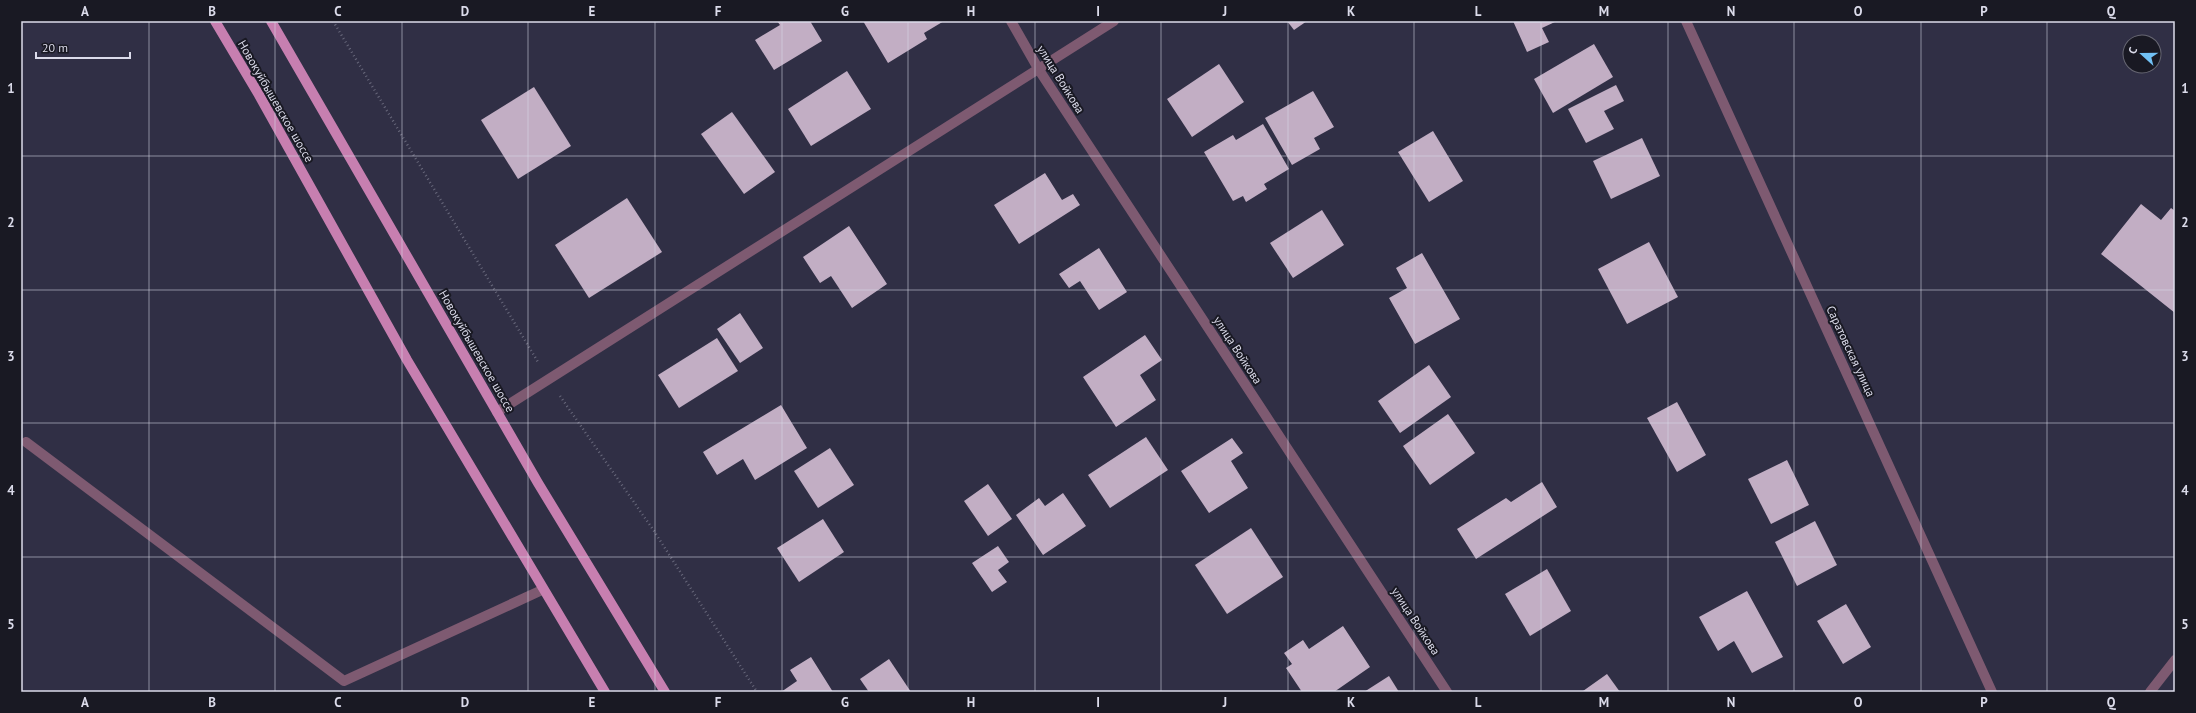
<svg xmlns="http://www.w3.org/2000/svg" width="2196" height="713" font-family="'PT Sans',sans-serif">
  <style>
    .building { fill: #c2aec4 }
    .lines { fill: none; stroke-linecap: round; stroke-linejoin: round }
    .path { stroke: #68687b; stroke-width: 2.5; stroke-dasharray: 1 3; stroke-linecap: butt }
    .minor { stroke: #7e5a71; stroke-width: 10 }
    .major { stroke: #c77fb0; stroke-width: 10 }
    .grid { fill: none; stroke: #dbdbea; stroke-width: 1; stroke-opacity: 0.55 }
    .labels { text-anchor: middle; dominant-baseline: central; stroke-width: 4; stroke-linejoin: round; paint-order: stroke }
    .street-label { font-size: 12px; fill: #dbdbea; stroke: #191923 }
    .neatline { fill: none; stroke: #dbdbea; stroke-width: 1.5 }
    .grid-label { font-size: 13px; text-anchor: middle; font-weight: bold; fill: #dbdbea }
  </style>
  <rect width="100%" height="100%" fill="#302f45"/>
  <g class="building">
    <path d="M777 21H810L822 41 774 70 755 40 780 25Z"/>
    <path d="M863 21H944L924 33 927 39 888 63Z"/>
    <path d="M1287 21H1307L1294 30Z"/>
    <path d="M1513 21H1557L1542 28 1549 42 1527 52Z"/>
    <path d="M1594 44 1613 77 1553 113 1534 79Z"/>
    <path d="M1219 64 1244 102 1192 137 1167 99Z"/>
    <path d="M847 71 871 109 811 146 788 109Z"/>
    <path d="M1616 85 1624 101 1604 111 1614 129 1586 143 1568 109Z"/>
    <path d="M534 87 571 146 518 179 481 120Z"/>
    <path d="M1313 91 1334 127 1314 138 1320 149 1292 165 1265 118Z"/>
    <path d="M732 112 775 172 744 194 701 134Z"/>
    <path d="M1263 124 1289 169 1264 184 1267 189 1246 202 1243 196 1233 201 1204 152 1233 135 1236 140Z"/>
    <path d="M1433 131 1463 181 1429 202 1398 152Z"/>
    <path d="M1642 138 1660 176 1611 199 1593 161Z"/>
    <path d="M1045 173 1062 200 1073 194 1080 205 1019 244 994 205Z"/>
    <path d="M627 198 662 252 589 298 555 245Z"/>
    <path d="M2141 204 2161 220 2171 208 2175 211V313L2101 254Z"/>
    <path d="M1322 210 1344 245 1293 278 1270 243Z"/>
    <path d="M849 226 887 284 852 308 831 276 820 283 803 257Z"/>
    <path d="M1649 242 1678 297 1627 324 1598 269Z"/>
    <path d="M1099 248 1127 292 1099 310 1080 281 1069 288 1059 274Z"/>
    <path d="M1422 253 1460 319 1415 344 1389 298 1407 288 1396 268Z"/>
    <path d="M740 313 763 348 740 363 717 329Z"/>
    <path d="M1145 335 1162 360 1140 375 1156 400 1116 427 1083 377Z"/>
    <path d="M717 338 738 371 679 408 658 375Z"/>
    <path d="M1429 365 1451 397 1400 433 1378 401Z"/>
    <path d="M1677 402 1706 455 1677 472 1647 418Z"/>
    <path d="M781 405 807 448 755 480 743 459 717 475 703 452Z"/>
    <path d="M1448 414 1475 453 1430 485 1403 446Z"/>
    <path d="M1146 437 1168 470 1110 508 1088 475Z"/>
    <path d="M1232 438 1243 453 1231 461 1248 488 1209 513 1181 471Z"/>
    <path d="M830 448 854 485 818 508 794 471Z"/>
    <path d="M1787 460 1809 505 1771 524 1748 479Z"/>
    <path d="M1542 482 1557 507 1476 559 1457 529 1506 498 1511 502Z"/>
    <path d="M988 484 1012 519 988 536 964 501Z"/>
    <path d="M1063 493 1086 526 1043 555 1016 515 1039 498 1045 506Z"/>
    <path d="M823 519 844 552 799 582 777 548Z"/>
    <path d="M1815 521 1837 565 1797 586 1775 542Z"/>
    <path d="M1251 528 1283 577 1227 614 1195 565Z"/>
    <path d="M998 546 1009 562 998 570 1007 582 992 592 972 563Z"/>
    <path d="M1547 569 1571 611 1530 636 1505 594Z"/>
    <path d="M1747 591 1783 657 1752 673 1734 641 1718 651 1699 617Z"/>
    <path d="M1846 604 1871 647 1843 664 1817 621Z"/>
    <path d="M1343 626 1370 667 1334 692H1302L1286 668 1292 664 1284 653 1303 640 1309 649Z"/>
    <path d="M811 657 833 692H781L797 681 790 670Z"/>
    <path d="M889 659 911 692H869L860 679Z"/>
    <path d="M1607 674 1620 692H1584L1583 691Z"/>
    <path d="M1389 676 1399 692H1364Z"/>
  </g>
  <g class="lines">
    <g class="path">
      <path d="M333 21 538 362"/>
      <path d="M560 396 654 531 757 692"/>
    </g>
    <g class="minor">
      <path d="M1011 21 1039 70 1447 692"/>
      <path d="M1686 21 1992 692"/>
      <path d="M497 412 1114 21"/>
      <path d="M26 442 344 681 542 590"/>
      <path d="M2150 692 2175 660"/>
    </g>
    <g class="major">
      <path d="M215 21 259 95 407 360 605 692"/>
      <path d="M271 21 538 483 665 692"/>
    </g>
  </g>
  <path class="grid" d="M149 21V692M275 21V692M402 21V692M528 21V692M655 21V692M782 21V692M908 21V692M1035 21V692M1161 21V692M1288 21V692M1414 21V692M1541 21V692M1668 21V692M1794 21V692M1921 21V692M2047 21V692M21 156H2175M21 290H2175M21 423H2175M21 557H2175"/>
  <g class="labels">
    <g class="street-label">
      <text transform="translate(1061 79) rotate(58)">улица Войкова</text>
      <text transform="translate(276 101) rotate(60)">Новокуйбышевское шоссе</text>
      <text transform="translate(1238 350) rotate(57)">улица Войкова</text>
      <text transform="translate(477 351) rotate(60)">Новокуйбышевское шоссе</text>
      <text transform="translate(1851 351) rotate(65)">Саратовская улица</text>
      <text transform="translate(1416 621) rotate(57)">улица Войкова</text>
    </g>
  </g>
  <rect width="2196" height="713" fill="none" stroke="#191923" stroke-width="44"/>
  <g transform="translate(2142 54) rotate(291)"><circle r="19" fill="#191923" stroke="#676773"/>
  <path d="M0-3L7 15L0 10L-7 15Z" fill="#71c1f5"/>
  <text y="-6" font-size="11" font-weight="bold" text-anchor="middle" fill="#dbdbea">С</text>
  </g>
  <path d="M36 52v6h94v-6" fill="none" stroke="#dbdbea" stroke-width="2"/>
  <text x="42" y="52" font-size="12" fill="#dbdbea" stroke="#191923" stroke-width="3" paint-order="stroke">20 m</text>
  <rect x="22" y="22" width="2152" height="669" class="neatline"/>
  <g class="grid-label">
    <text x="85" y="16">A</text>
    <text x="212" y="16">B</text>
    <text x="338" y="16">C</text>
    <text x="465" y="16">D</text>
    <text x="592" y="16">E</text>
    <text x="718" y="16">F</text>
    <text x="845" y="16">G</text>
    <text x="971" y="16">H</text>
    <text x="1098" y="16">I</text>
    <text x="1225" y="16">J</text>
    <text x="1351" y="16">K</text>
    <text x="1478" y="16">L</text>
    <text x="1604" y="16">M</text>
    <text x="1731" y="16">N</text>
    <text x="1858" y="16">O</text>
    <text x="1984" y="16">P</text>
    <text x="2111" y="16">Q</text>
    <text x="11" y="93">1</text>
    <text x="2185" y="93">1</text>
    <text x="11" y="227">2</text>
    <text x="2185" y="227">2</text>
    <text x="11" y="361">3</text>
    <text x="2185" y="361">3</text>
    <text x="11" y="495">4</text>
    <text x="2185" y="495">4</text>
    <text x="11" y="629">5</text>
    <text x="2185" y="629">5</text>
    <text x="85" y="707">A</text>
    <text x="212" y="707">B</text>
    <text x="338" y="707">C</text>
    <text x="465" y="707">D</text>
    <text x="592" y="707">E</text>
    <text x="718" y="707">F</text>
    <text x="845" y="707">G</text>
    <text x="971" y="707">H</text>
    <text x="1098" y="707">I</text>
    <text x="1225" y="707">J</text>
    <text x="1351" y="707">K</text>
    <text x="1478" y="707">L</text>
    <text x="1604" y="707">M</text>
    <text x="1731" y="707">N</text>
    <text x="1858" y="707">O</text>
    <text x="1984" y="707">P</text>
    <text x="2111" y="707">Q</text>
  </g>
</svg>
